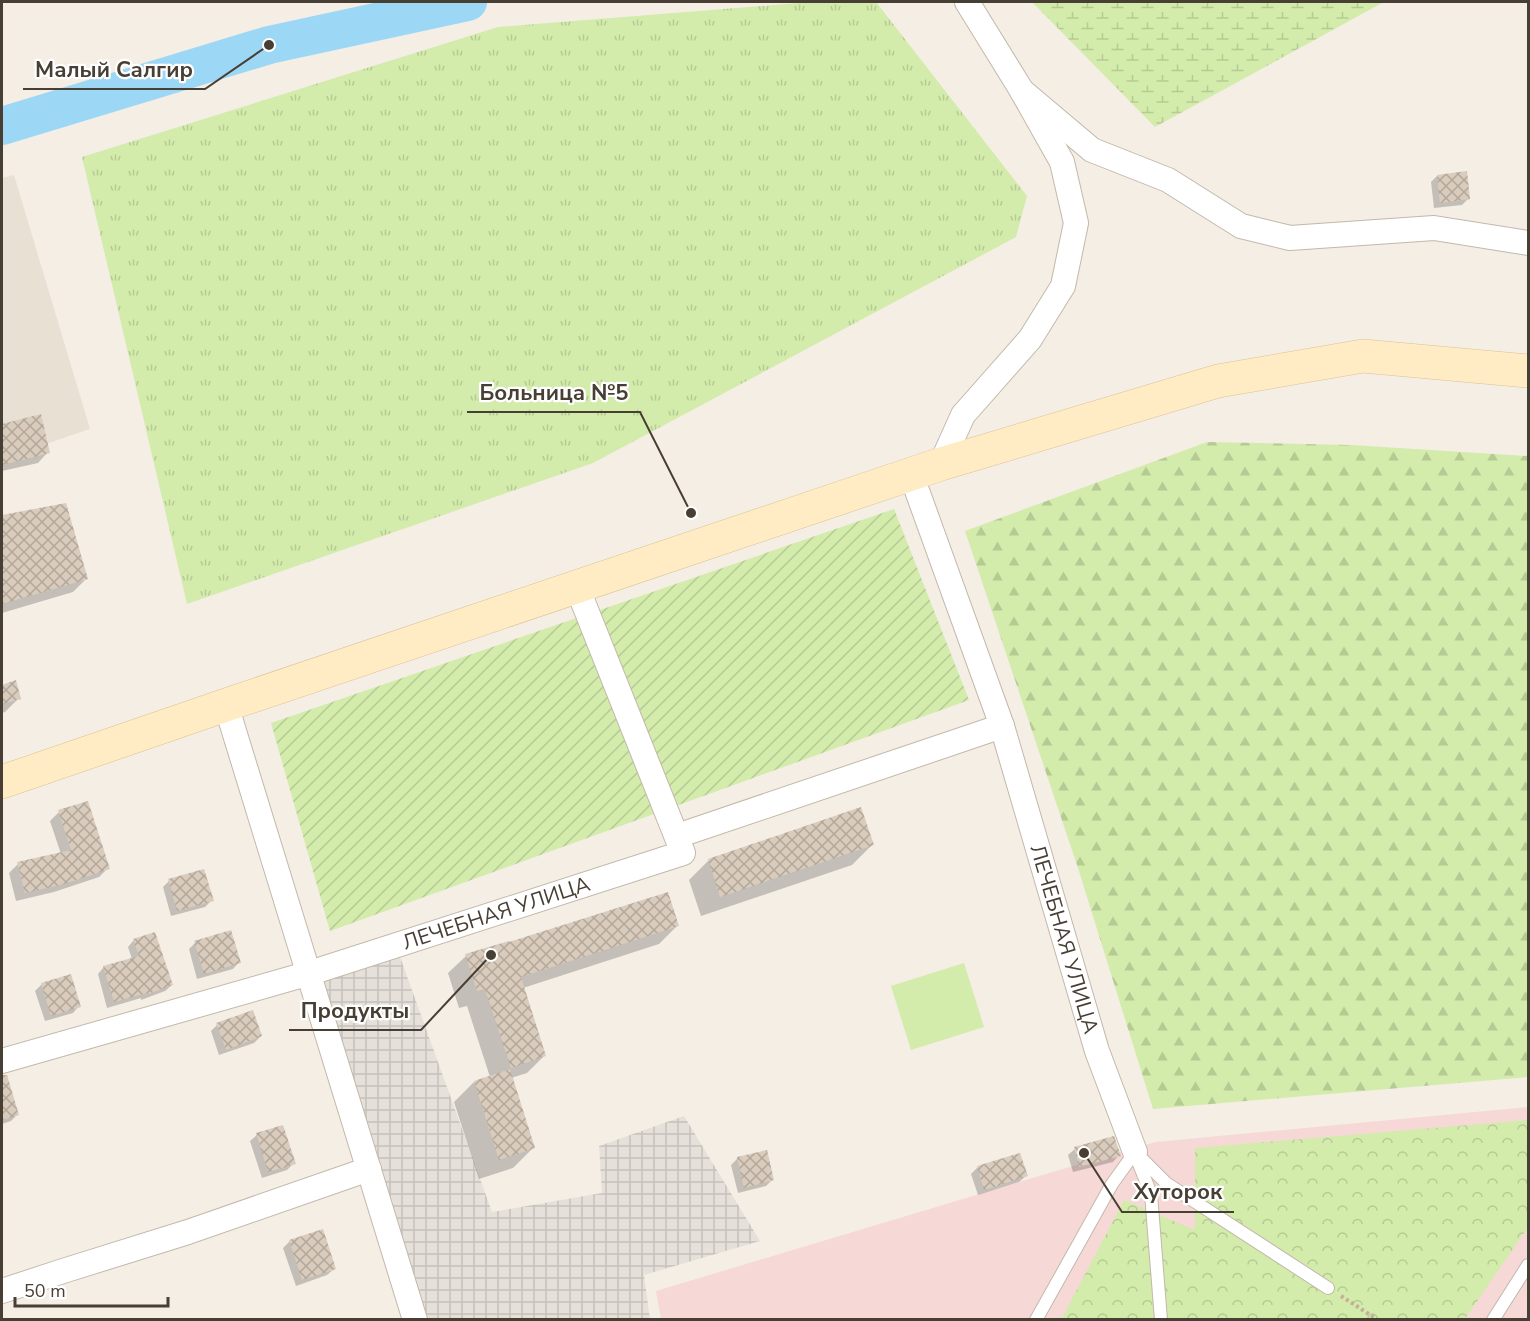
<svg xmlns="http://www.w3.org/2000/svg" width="1530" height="1321" font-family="'Nunito Sans',sans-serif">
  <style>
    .residential { fill: #e8e0d3 }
    .industrial { fill: url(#industrial-grid) }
    .medical { fill: #f6d9d7 }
    .grass { fill: url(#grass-tufts) }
    .forest { fill: url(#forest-firs) }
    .wetland { fill: url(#wetland-marsh) }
    .park { fill: url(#park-crowns) }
    .garden { fill: url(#garden-furrows) }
    .pitch { fill: #d3ebab }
    .shadow { fill: #0003 }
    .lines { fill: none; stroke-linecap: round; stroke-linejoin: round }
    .river { stroke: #9cd8f6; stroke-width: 38 }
    .building { fill: url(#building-cross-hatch) }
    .service-casing { stroke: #c3b8aa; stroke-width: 14 }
    .minor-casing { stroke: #c3b8aa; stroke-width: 26 }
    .secondary-casing { stroke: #dbc293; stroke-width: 34 }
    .path { stroke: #c3b097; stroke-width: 4; stroke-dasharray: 3 3; stroke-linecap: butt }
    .service { stroke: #fff; stroke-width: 12 }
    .minor { stroke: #fff; stroke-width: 24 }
    .secondary { stroke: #ffecc4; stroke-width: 33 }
    .labels { text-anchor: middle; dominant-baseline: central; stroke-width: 4.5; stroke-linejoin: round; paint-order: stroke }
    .street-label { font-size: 21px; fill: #473e34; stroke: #fff }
    .leader { fill: none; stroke: #473e34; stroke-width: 2 }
    .callout-dot { fill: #473e34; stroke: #fff; stroke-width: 2 }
    .callout-label { font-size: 22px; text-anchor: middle; font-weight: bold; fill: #473e34; stroke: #fff; stroke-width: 4.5; stroke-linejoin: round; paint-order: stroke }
  </style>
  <defs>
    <pattern id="industrial-grid" width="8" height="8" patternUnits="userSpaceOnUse" patternTransform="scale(1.5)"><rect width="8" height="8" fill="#e6e0da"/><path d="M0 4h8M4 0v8" fill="none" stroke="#c7c1bc"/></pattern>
    <pattern id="grass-tufts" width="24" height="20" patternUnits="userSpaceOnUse" patternTransform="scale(1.5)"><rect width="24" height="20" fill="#d3ebab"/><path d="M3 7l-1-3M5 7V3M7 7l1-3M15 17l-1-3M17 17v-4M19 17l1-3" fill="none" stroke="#b6cb94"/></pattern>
    <pattern id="forest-firs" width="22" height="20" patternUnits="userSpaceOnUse" patternTransform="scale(1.5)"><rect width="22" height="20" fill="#d3ebab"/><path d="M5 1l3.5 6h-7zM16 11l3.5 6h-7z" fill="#b6cb94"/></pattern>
    <pattern id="wetland-marsh" width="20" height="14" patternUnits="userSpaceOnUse" patternTransform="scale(1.5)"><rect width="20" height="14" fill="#d3ebab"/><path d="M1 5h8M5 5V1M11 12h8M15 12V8" fill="none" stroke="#b6cb94"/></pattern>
    <pattern id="park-crowns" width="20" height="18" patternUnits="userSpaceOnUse" patternTransform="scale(1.5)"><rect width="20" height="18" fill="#d3ebab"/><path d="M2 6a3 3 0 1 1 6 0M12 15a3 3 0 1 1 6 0" fill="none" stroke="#b6cb94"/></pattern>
    <pattern id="garden-furrows" width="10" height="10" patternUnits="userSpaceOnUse" patternTransform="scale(1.5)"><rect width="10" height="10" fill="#d3ebab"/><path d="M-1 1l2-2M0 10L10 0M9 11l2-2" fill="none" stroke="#b6cb94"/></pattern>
    <pattern id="building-cross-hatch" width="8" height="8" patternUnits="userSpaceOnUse" patternTransform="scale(1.5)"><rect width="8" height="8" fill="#d9ccbd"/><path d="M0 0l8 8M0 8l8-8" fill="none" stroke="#b2a79a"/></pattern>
  </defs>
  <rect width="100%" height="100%" fill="#f4eee5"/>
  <path class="residential" d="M14 175 90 429 2 459V178Z"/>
  <path class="industrial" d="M399 954 492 1212 602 1193 599 1146 684 1116 760 1241 644 1275 650 1319H416L319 979Z"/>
  <path class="medical" d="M1528 1107V1319L661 1320 656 1291 1113 1154 1156 1142Z"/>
  <path class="grass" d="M812 2H876L1027 196 1016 237 593 463 187 604 82 157 498 27Z"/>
  <path class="forest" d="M1207 442 1351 445 1528 456V1077L1153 1109 1078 868 965 531Z"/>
  <path class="wetland" d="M1032 2H1384L1155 127Z"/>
  <path class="park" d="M1528 1120V1227L1465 1319 1061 1320 1124 1200 1195 1230V1148Z"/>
  <path class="garden" d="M894 509 969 700 330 931 271 723Z"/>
  <path class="pitch" d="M964 963 984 1027 911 1050 891 986Z"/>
  <g class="shadow">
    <path d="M1437 176 1469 198 1462 205 1434 208 1431 182Z"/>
    <path d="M39 416 48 452 38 463 2 471V425Z"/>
    <path d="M65 504 86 579 73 592 2 613V517Z"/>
    <path d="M15 682 19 698 5 712 2 713V686Z"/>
    <path d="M59 812 108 868 99 877 54 892 16 901 9 873 18 864 61 854 50 821Z"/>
    <path d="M872 845 852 865 701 916 689 880 709 860Z"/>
    <path d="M169 881 212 900 205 907 171 916 163 887Z"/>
    <path d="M677 926 659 944 523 988 545 1055 527 1073 511 1078 533 1148 513 1168 479 1179 454 1102 474 1082 490 1077 467 1006 459 1008 448 973 466 956Z"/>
    <path d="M134 940 172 985 165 991 141 1000V998L107 1008 98 974 104 967 132 959 128 947Z"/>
    <path d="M195 943 239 962 233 969 197 979 189 949Z"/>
    <path d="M42 984 79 1006 73 1013 45 1021 35 991Z"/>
    <path d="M217 1025 261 1036 254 1043 219 1055 211 1031Z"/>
    <path d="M10 1092 17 1115 11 1121 2 1124V1094Z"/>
    <path d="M257 1135 294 1163 287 1170 262 1178 250 1141Z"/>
    <path d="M1075 1149 1119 1155 1113 1162 1073 1172 1068 1155Z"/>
    <path d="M738 1158 772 1180 766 1186 738 1193 731 1165Z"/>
    <path d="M978 1167 1026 1176 1019 1182 978 1195 971 1174Z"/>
    <path d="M290 1241 334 1269 327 1275 296 1286 283 1248Z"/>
  </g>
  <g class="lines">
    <path class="river" d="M2 126 269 45 468 2"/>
  </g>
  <g class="building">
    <path d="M1467 171 1470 199 1440 203 1437 175Z"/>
    <path d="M41 414 50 453 2 465V424Z"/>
    <path d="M66 503 88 579 2 604V515Z"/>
    <path d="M16 680 21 699 2 704V685Z"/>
    <path d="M88 801 110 869 64 884 25 893 17 862 71 850 58 810Z"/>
    <path d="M861 807 874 845 720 897 708 859Z"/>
    <path d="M204 869 214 901 177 911 168 879Z"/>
    <path d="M668 892 679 926 521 977 546 1056 511 1068 485 989 477 991 465 954 509 941V942Z"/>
    <path d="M231 930 241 963 204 974 194 941Z"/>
    <path d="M155 932 173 985 148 994 147 993 114 1002 103 966 139 956 133 939Z"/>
    <path d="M71 974 81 1007 51 1016 41 983Z"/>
    <path d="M253 1010 262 1036 226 1050 216 1023Z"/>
    <path d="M510 1069 535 1148 499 1160 474 1081Z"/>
    <path d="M2 1075H7L19 1115 2 1120Z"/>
    <path d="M283 1125 296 1164 268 1172 256 1133Z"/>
    <path d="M1114 1136 1121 1156 1079 1167 1074 1147Z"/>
    <path d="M767 1150 774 1180 744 1188 737 1157Z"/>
    <path d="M1020 1153 1028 1176 984 1190 977 1166Z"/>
    <path d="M323 1229 336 1269 302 1280 289 1240Z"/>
  </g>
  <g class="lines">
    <g class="service-casing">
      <g id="service">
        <path d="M1137 1159 1151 1194 1161 1320"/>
        <path d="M1036 1320 1112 1184 1135 1152 1166 1183 1328 1288"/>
        <path d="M1493 1320 1528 1265"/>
      </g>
    </g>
    <g class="minor-casing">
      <g id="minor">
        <path d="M1022 91 1092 150 1168 180 1241 226 1290 238 1434 228 1528 243"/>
        <path d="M941 464 963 415 1030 339 1063 286 1076 223 1062 162 1022 91 967 2"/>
        <path id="s1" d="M911 474 1002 726 1097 1051 1135 1152"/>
        <path d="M226 705 415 1320"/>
        <path d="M677 836 1002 726"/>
        <path id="s2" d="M2 1061 310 973 683 853 577 587"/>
        <path d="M2 1291 63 1271 188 1232 369 1169"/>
      </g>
    </g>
    <g class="secondary-casing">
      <path id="secondary" d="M2 782 226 705 941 464 1218 381 1363 356 1528 371"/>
    </g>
    <path class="path" d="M1341 1296 1378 1320"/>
    <use href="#service" class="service"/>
    <use href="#minor" class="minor"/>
    <use href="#secondary" class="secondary"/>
  </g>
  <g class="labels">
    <g class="street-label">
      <text stroke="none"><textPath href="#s2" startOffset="516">ЛЕЧЕБНАЯ УЛИЦА</textPath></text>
      <text stroke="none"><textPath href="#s1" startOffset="490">ЛЕЧЕБНАЯ УЛИЦА</textPath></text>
    </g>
  </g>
  <path class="leader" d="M269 45L205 89H23M691 513L640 412H467M491 955L421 1030H289M1084 1153L1122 1212H1234"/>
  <g class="callout-dot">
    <circle cx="269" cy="45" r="6"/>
    <circle cx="691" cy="513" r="6"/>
    <circle cx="491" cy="955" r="6"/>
    <circle cx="1084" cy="1153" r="6"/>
  </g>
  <g class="callout-label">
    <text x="114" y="77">Малый Салгир</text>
    <text x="554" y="400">Больница №5</text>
    <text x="355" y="1018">Продукты</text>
    <text x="1178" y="1199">Хуторок</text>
  </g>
  <rect width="1530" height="1321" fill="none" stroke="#473e34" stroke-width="6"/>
  <path d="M15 1297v9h153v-9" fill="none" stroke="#473e34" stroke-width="3"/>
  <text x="24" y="1297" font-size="18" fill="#473e34" stroke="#ffffff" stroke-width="4.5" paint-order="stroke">50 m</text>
</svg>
